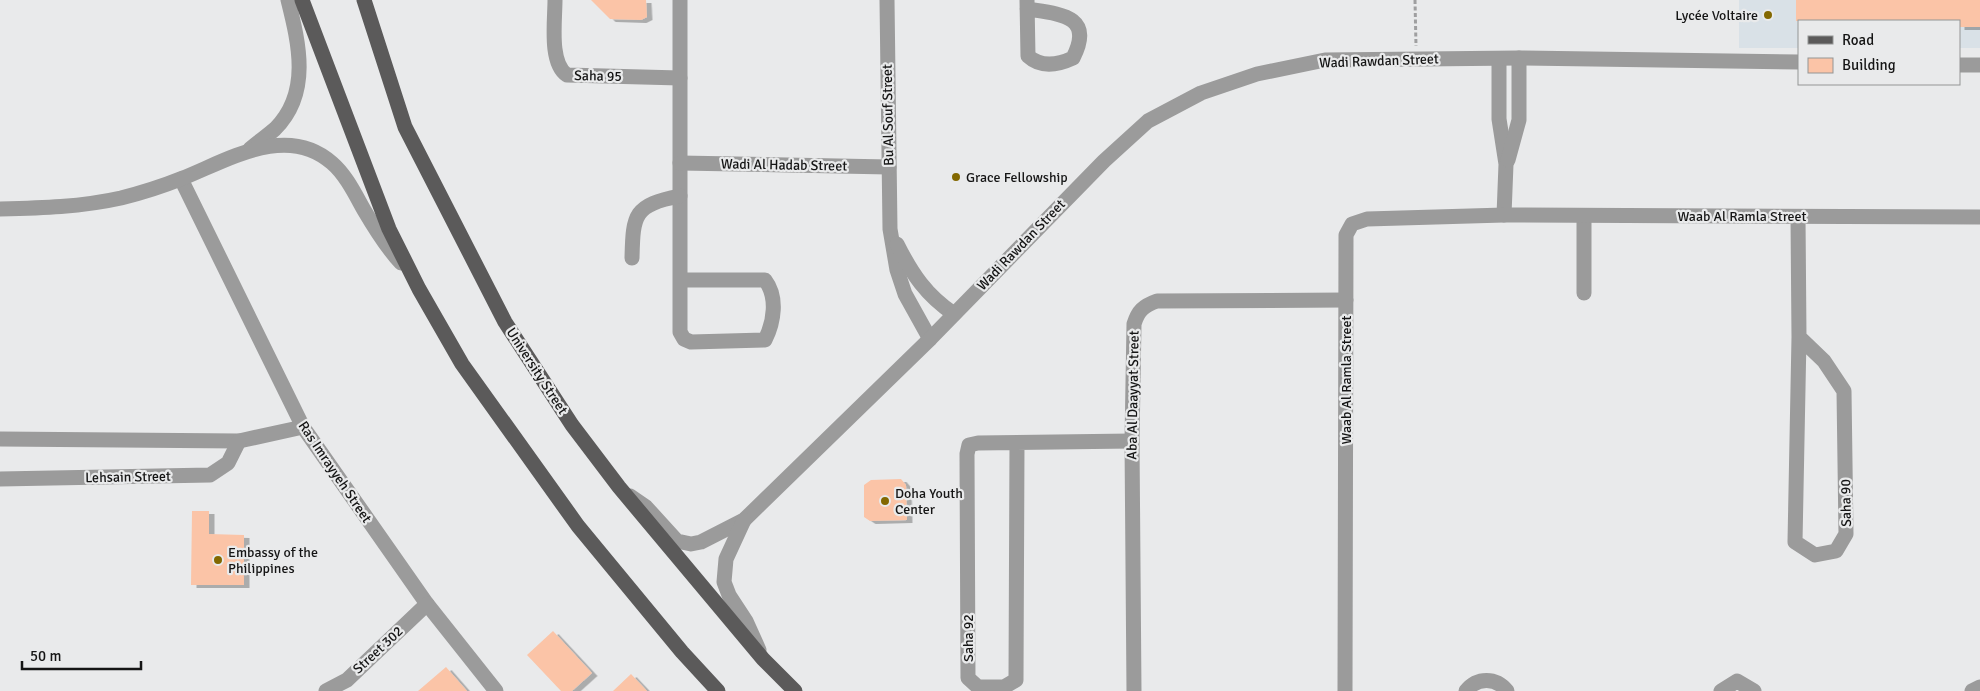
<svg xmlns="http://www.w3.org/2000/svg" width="1980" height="691" font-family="Signika,sans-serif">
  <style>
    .built { fill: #d9e1e7 }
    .building { fill: #fbc4a7; filter: url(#shadow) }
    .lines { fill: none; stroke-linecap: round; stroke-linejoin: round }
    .path { stroke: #9f9fa0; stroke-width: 3; stroke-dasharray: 4 2.5; stroke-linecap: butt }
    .minor { stroke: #9b9b9b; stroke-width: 15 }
    .major { stroke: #5b5a5a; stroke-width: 15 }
    .poi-dot { fill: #836800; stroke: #e9eaeb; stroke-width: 2 }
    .labels { text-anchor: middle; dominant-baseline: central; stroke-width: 4.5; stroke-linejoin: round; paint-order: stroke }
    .poi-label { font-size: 14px; fill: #151515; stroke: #e9eaeb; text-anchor: start }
    .street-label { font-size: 14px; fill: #151515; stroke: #e9eaeb }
  </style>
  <defs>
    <filter id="shadow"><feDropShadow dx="5.5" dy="3" stdDeviation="0" flood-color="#0004"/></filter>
  </defs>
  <rect width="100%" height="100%" fill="#e9eaeb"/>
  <g class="built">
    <path d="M1739 0H1796L1799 48H1739Z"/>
    <rect x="1959" y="27" width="21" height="21"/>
  </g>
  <g class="building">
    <path d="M591 0H646L647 17 641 20 610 19Z"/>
    <path d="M1796 0H1980V27H1959V21H1796Z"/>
    <path d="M901 479 906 485 907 520 870 521 864 517V485L871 480Z"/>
    <path d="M192 511H209V534L244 535V585H191Z"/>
    <path d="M553 631 592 673 572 691H561L527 655Z"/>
    <path d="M446 667 467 691H418Z"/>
    <path d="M631 674 647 691H613Z"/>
  </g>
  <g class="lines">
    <path class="path" d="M1415 0 1416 46"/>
    <g class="minor">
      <path d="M555 0C555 21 549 63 567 75L680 78"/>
      <path d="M680 0C680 111 680 221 680 332L684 339 691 342 765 340C774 322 778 297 765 280H680"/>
      <path d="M887 0 890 229 897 270 905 294 930 339"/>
      <path d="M1027 0 1028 56C1041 68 1058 65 1073 58 1095 15 1059 14 1027 9"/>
      <path d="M1499 59V119L1506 164 1504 215"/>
      <path d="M1959 65H1980"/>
      <path d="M250 149C258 142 267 136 275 129 311 93 299 44 288 0"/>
      <path d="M1508 160 1519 120V58"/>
      <path d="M680 163 889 167"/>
      <path d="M181 179 303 427 427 604 496 691"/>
      <path d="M0 209C41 208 81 207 121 198 141 193 163 186 183 178 228 160 287 123 332 163 346 175 355 194 364 210 374 227 387 248 401 263"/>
      <path d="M1584 216V293"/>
      <path d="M1798 217 1799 337 1795 542 1815 555 1836 551 1846 534 1844 391 1824 361 1799 337"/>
      <path d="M897 244C912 274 926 295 954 314"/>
      <path d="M632 258C633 214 634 205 680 196"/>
      <path d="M0 439 239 441 303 427"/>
      <path d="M1017 443 1016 680 1004 687H978L968 678 967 454 969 445 978 443 1132 441"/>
      <path d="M0 479 210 475 228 463 239 441"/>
      <path d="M630 496 646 507 677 541 691 544 701 542 744 520 930 339 1104 161 1148 121 1201 93 1257 74 1325 60 1519 58 1799 62"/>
      <path d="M744 520 726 559 724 582 729 595 746 621 759 650"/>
      <path d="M326 691 347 680 427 604"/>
      <path d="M1134 691 1132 441 1134 324C1138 311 1143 306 1157 301L1346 300"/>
      <path d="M1345 691 1346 235 1352 224 1367 219 1504 215 1980 217"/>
      <path d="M1466 691C1477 677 1496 677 1507 691"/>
      <path d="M1721 691 1737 681 1754 691"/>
      <path d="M1972 691 1980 687"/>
    </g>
    <g class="major">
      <path d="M302 0 389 229 419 289 462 364 578 526 682 652 718 691"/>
      <path d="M364 0 405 127 505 322 572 425 619 487 763 659 795 691"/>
    </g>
  </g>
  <g class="poi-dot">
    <circle cx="1768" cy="15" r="5"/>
    <circle cx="956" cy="177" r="5"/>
    <circle cx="885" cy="501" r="5"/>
    <circle cx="218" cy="560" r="5"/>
  </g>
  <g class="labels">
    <g class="poi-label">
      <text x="1758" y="15" text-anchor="end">Lycée Voltaire</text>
      <text x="966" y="177">Grace Fellowship</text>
      <text x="895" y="493">Doha Youth<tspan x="895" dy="16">Center</tspan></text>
      <text x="228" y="552">Embassy of the<tspan x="228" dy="16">Philippines</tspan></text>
    </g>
    <g class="street-label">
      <text transform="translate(1379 61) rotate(-2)">Wadi Rawdan Street</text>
      <text transform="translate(598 76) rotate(1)">Saha 95</text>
      <text transform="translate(888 115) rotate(-91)">Bu Al Souf Street</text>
      <text transform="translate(784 165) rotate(1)">Wadi Al Hadab Street</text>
      <text x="1742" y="216">Waab Al Ramla Street</text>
      <text transform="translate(1021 245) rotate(-46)">Wadi Rawdan Street</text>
      <text transform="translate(537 371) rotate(57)">University Street</text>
      <text transform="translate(1346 380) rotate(-90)">Waab Al Ramla Street</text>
      <text transform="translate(1133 395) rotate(-89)">Aba Al Daayyat Street</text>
      <text transform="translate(335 472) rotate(56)">Ras Imrayyeh Street</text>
      <text transform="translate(128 477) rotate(-1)">Lehsain Street</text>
      <text transform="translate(1846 503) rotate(-91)">Saha 90</text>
      <text transform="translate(968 638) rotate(-90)">Saha 92</text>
      <text transform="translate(378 650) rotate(-43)">Street 302</text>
    </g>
  </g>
  <rect x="1798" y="20" width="162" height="65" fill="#e9eaeb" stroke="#949595"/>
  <rect x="1808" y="36" width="25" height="8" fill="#5b5a5a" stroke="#949595"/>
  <text x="1842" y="45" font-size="15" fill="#151515">Road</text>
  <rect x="1808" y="58" width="25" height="15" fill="#fbc4a7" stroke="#949595"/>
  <text x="1842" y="70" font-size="15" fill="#151515">Building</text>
  <path d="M22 661v8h119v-8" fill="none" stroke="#151515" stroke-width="2.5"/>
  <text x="30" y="661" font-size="15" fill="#151515" stroke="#e9eaeb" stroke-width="4" paint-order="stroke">50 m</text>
</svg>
